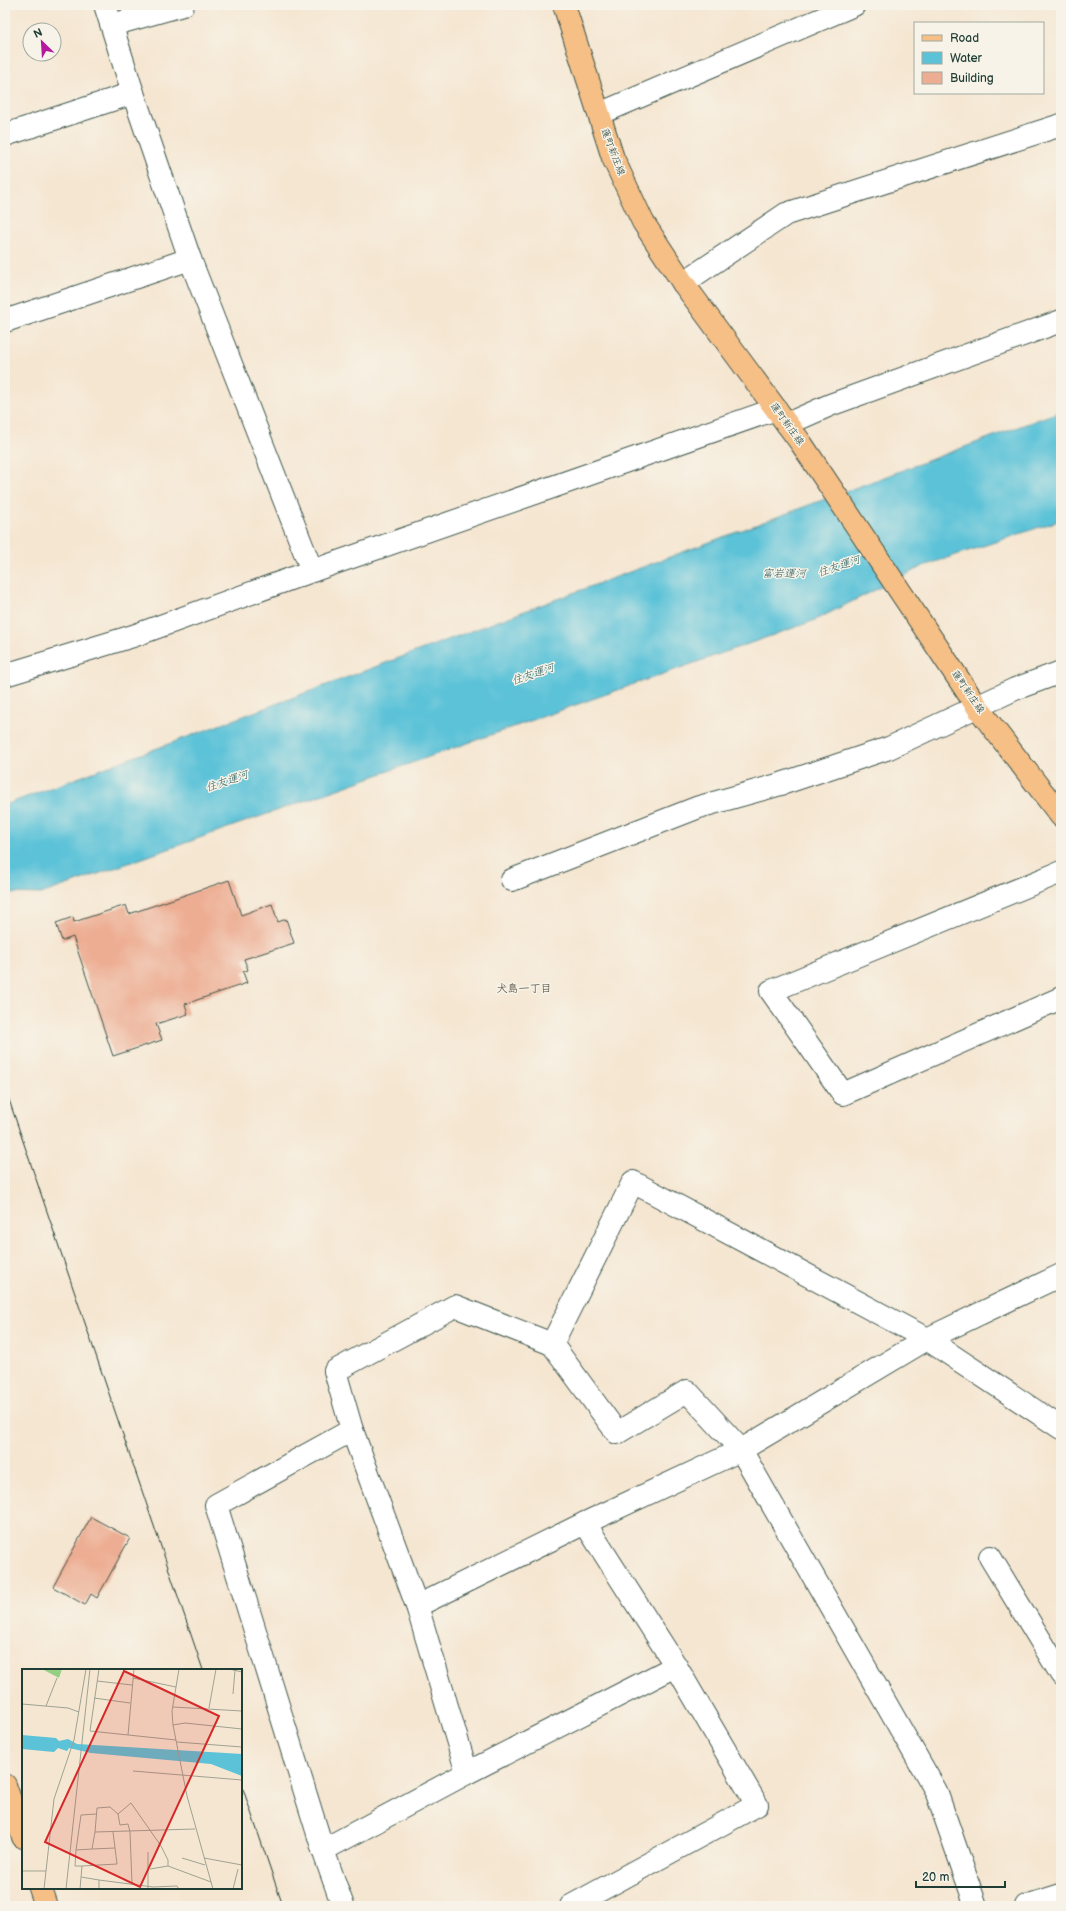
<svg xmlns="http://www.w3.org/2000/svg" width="1066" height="1911" font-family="'Balsamiq Sans','Klee One',sans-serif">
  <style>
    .water { fill: #5bc2d8; stroke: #3d8086 }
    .building { fill: #edad93 }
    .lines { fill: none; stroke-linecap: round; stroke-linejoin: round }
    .minor-casing { stroke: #3f564c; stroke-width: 24 }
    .major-casing { stroke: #3f564c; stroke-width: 24 }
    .minor { stroke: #fff; stroke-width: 22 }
    .major { stroke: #f5bf86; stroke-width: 22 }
    .tram { stroke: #1f3d34; stroke-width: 1 }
    .labels { text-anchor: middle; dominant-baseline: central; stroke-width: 3; stroke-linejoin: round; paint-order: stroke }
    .street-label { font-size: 10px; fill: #1f3d34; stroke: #f7f3e8 }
    .water-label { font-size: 11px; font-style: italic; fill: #2e5e5d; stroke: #f7f3e8 }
    .neighbourhood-label { font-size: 11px; font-weight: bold; fill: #676455; stroke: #f7f3e8 }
    .inset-road { fill: none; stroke: #9fa292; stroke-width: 1 }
    .view { fill: #d62828; fill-opacity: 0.15; stroke: #d62828; stroke-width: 2 }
    .inset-edge { fill: none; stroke: #1f3d34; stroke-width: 2 }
  </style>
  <rect width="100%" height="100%" fill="#f7f3e8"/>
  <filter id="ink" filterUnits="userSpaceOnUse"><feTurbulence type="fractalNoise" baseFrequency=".025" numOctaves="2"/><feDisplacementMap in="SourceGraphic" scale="8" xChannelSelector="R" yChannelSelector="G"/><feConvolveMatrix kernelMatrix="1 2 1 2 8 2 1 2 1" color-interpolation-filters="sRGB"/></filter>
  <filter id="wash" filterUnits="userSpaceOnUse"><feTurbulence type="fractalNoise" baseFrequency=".012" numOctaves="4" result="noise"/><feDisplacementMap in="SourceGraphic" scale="16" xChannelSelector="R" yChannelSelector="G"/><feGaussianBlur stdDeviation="0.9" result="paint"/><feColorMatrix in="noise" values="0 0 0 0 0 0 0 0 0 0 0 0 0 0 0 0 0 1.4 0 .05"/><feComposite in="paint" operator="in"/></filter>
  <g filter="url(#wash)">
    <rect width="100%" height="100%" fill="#f5e6d1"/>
    <path class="water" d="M1061 411V520L923 566 813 621 41 894 5 893V805Z"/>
    <g id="blocks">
      <g class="building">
        <path d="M229 880 241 915 272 904 278 922 286 919 294 943 244 959 248 970 243 972 247 983 185 1004 188 1014 156 1024 162 1040 113 1056 73 937 62 941 56 923 73 917 74 922 126 905 129 914Z"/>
        <path d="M91 1517 130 1538 97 1598 91 1594 85 1605 53 1587Z"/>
      </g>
    </g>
  </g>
  <g filter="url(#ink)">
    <use href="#blocks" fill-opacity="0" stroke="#3f564c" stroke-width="1"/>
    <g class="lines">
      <g class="minor-casing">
        <g id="minor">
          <path d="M105 5 133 93 190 259 312 571"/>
          <path d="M112 25 183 5"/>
          <path d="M599 114 854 5"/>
          <path d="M5 135 133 93"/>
          <path d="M683 283 786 214 1061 125"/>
          <path d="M5 321 190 259"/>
          <path d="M787 424 830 405 1061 321"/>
          <path d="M5 675 133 636 312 571 776 409"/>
          <path d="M1061 872 771 991 843 1094 1061 998"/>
          <path d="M512 880 699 807 781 784 889 748 1015 689 1061 672"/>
          <path d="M990 1557 1061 1674"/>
          <path d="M417 1606 352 1430 335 1371 455 1306 552 1344"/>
          <path d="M467 1773 676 1666"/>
          <path d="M323 1850 216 1505 352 1430"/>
          <path d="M343 1906 323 1850 467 1773 417 1606 585 1523 741 1450 927 1339 1061 1275"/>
          <path d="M571 1906 757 1805 676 1666 585 1523"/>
          <path d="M976 1906 936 1791 741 1450 687 1391 617 1433 552 1344 633 1182 927 1339 1061 1428"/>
          <path d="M1026 1906 1061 1895"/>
        </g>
      </g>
      <g class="major-casing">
        <g id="major">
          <path d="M564 5 613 158 643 222 683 283 801 443 978 708 1061 816"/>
          <path d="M5 1785 23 1837"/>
          <path d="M40 1888 46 1906"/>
        </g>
      </g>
      <use href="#minor" class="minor"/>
      <use href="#major" class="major"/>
      <g class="tram">
        <path d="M5 1088 203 1670"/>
        <path d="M241 1783 283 1906"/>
      </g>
    </g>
  </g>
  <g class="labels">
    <g class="street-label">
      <text transform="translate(613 152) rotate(69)">蓮町新庄線</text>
      <text transform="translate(787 424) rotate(54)">蓮町新庄線</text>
      <text transform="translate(968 692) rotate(56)">蓮町新庄線</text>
    </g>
    <g class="water-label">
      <text transform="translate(839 566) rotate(-19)">住友運河</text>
      <text x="784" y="573">富岩運河</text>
      <text transform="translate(533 674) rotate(-19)">住友運河</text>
      <text transform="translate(227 781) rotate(-19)">住友運河</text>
    </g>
    <g class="neighbourhood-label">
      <text x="524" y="988">犬島一丁目</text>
    </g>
  </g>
  <g transform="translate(22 1669)">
    <rect width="220" height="220" fill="#f5e6d1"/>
    <path d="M20 0H40L37 9Z" fill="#94cf84"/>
    <path d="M0 66 34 69 37 72 46 70 55 75 220 85V107L189 95 69 84 47 79 45 82 36 79 32 83 0 80Z" fill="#5bc2d8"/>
    <path class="inset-road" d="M77 0 68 62 154 71M157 0 150 42 151 56 165 127 191 220M207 0 220 3M111 9 154 18M75 12 110 16M211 25 213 1M72 29 108 34M0 35 46 39 57 43M24 37 35 9M151 38 220 42M187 39 194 0M151 56 163 54 220 60M106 66 112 0M155 73 220 78M111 102 220 111M73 163 75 139 88 138 96 145M70 180 93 179M54 181 59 146 74 145M160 189 183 196M182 189 220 196M60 197 95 195 91 163M128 200 146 197M0 202H24M59 208 77 211M110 215 108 163 106 155 98 156 96 145 109 134 139 177 146 191V197L189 213M22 220 32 130 52 71 64 0M44 220 68 0M58 220 60 197H53L54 181 70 180 73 163 173 160M77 220V211L131 218 155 217 157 220M126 220V183M211 220 216 200"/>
    <path class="view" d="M102 2 197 47 118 218 23 173Z"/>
    <rect width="220" height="220" class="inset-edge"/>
  </g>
  <rect width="1066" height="1911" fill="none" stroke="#f7f3e8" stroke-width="20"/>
  <rect x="914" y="22" width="130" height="72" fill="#f7f3e8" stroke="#a1aaa0"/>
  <rect x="922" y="35" width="20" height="6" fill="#f5bf86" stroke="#a1aaa0"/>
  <text x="950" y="42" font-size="12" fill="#1f3d34">Road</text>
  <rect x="922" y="52" width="20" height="12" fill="#5bc2d8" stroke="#a1aaa0"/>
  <text x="950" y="62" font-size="12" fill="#1f3d34">Water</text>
  <rect x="922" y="72" width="20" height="12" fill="#edad93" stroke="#a1aaa0"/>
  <text x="950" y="82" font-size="12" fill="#1f3d34">Building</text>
  <g transform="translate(42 42) rotate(335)"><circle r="19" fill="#f7f3e8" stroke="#a1aaa0"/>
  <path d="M0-3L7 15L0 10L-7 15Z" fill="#b5179e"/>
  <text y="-6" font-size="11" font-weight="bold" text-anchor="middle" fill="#1f3d34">N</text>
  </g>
  <path d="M916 1881v6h89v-6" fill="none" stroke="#1f3d34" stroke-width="2"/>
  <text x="922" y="1881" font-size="12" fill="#1f3d34" stroke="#f7f3e8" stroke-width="3" paint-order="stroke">20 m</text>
</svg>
